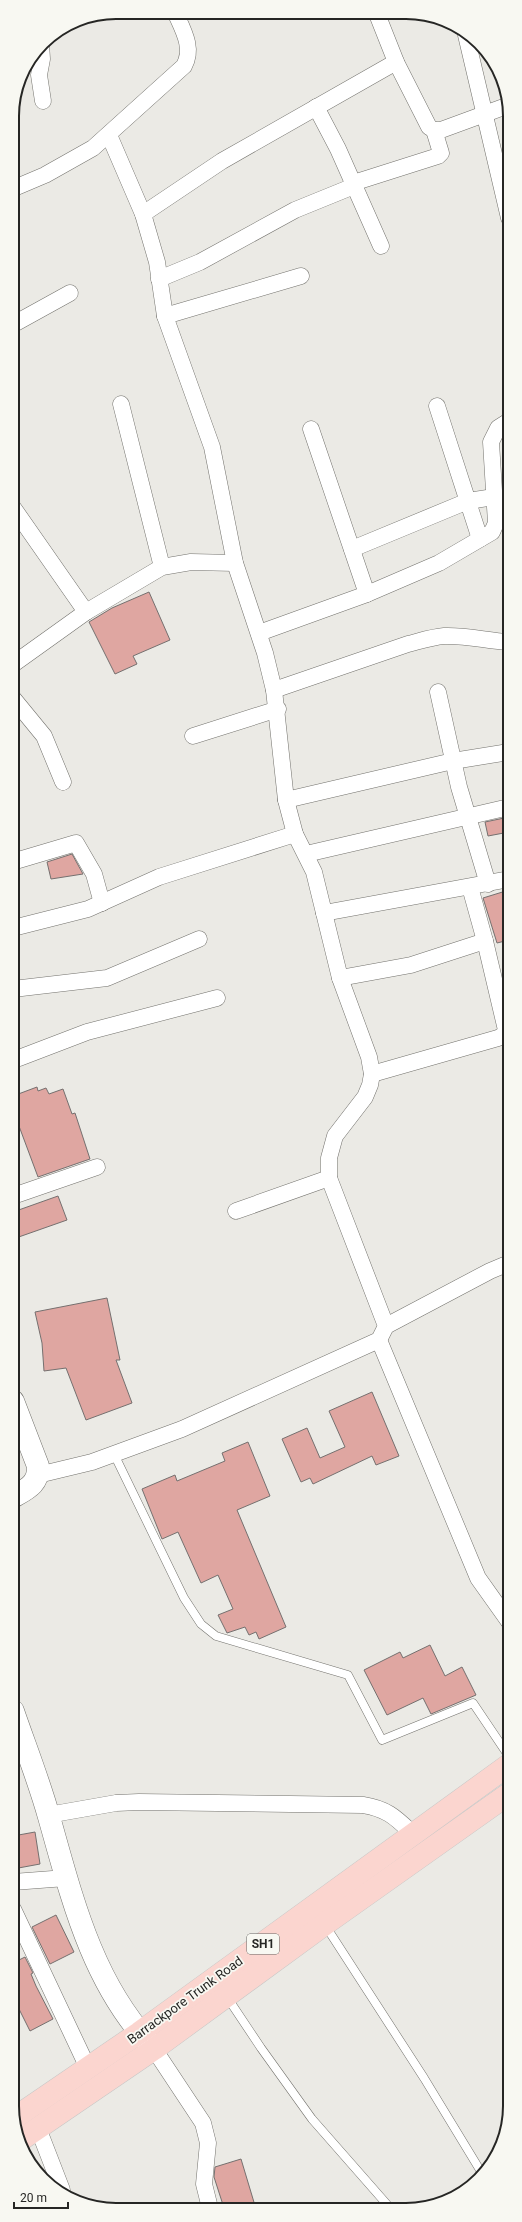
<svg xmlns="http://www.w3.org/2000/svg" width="522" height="2222" font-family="Roboto,sans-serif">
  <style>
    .building { fill: #dfa6a1; stroke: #75706f }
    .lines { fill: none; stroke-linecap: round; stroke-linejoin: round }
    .lane-casing { stroke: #73726d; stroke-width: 9 }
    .street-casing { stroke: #73726d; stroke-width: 17 }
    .secondary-casing { stroke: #73726d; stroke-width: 23 }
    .primary-casing { stroke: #c7c7c6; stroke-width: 23 }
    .lane { stroke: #fff; stroke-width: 8 }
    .street { stroke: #fff; stroke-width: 16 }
    .secondary { stroke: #fff; stroke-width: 22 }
    .primary { stroke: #fbd5cf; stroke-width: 22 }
    .labels { text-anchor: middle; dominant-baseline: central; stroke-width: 3.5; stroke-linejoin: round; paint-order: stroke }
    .shield { fill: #f8f8f2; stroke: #656562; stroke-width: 1 }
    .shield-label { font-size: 12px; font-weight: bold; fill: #262624 }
    .street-label { font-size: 13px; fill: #262624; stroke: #f8f8f2 }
    .rim { fill: none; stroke: #262624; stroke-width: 2 }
  </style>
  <rect width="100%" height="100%" fill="#ebeae5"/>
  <g class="building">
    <path d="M149 592 170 640 133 656 137 664 115 674 89 622 112 608Z"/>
    <path d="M509 817V832L488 836 485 822Z"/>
    <path d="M72 854 83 874 51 879 47 862Z"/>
    <path d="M509 890V940L497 943 483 898Z"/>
    <path d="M37 1087 38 1091 46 1088 49 1094 63 1089 72 1114 75 1113 90 1159 38 1177 13 1110V1096Z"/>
    <path d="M58 1196 67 1220 13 1239V1212Z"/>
    <path d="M107 1298 120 1360H116L132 1403 86 1420 66 1368 44 1371 42 1343 35 1312Z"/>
    <path d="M372 1392 399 1456 376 1465 372 1456 313 1484 310 1478 301 1482 282 1439 307 1428 320 1458 345 1447 329 1411Z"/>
    <path d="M248 1442 270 1496 237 1510 286 1627 259 1639 256 1632 249 1635 245 1627 227 1633 218 1615 233 1609 218 1575 201 1583 178 1532 162 1539 142 1489 175 1475 177 1481 225 1461 222 1453Z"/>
    <path d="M430 1645 445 1676 462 1667 476 1695 431 1714 423 1698 387 1715 364 1670 400 1652 403 1658Z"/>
    <path d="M35 1832 40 1864 13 1869V1836Z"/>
    <path d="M56 1915 74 1952 50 1964 32 1927Z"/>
    <path d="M25 1957 33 1973 31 1974 36 1986 53 2019 30 2031 13 1997V1963Z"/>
    <path d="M241 2159 256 2209 224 2208 214 2177 215 2167Z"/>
  </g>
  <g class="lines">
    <g class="lane-casing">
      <g id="lane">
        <path d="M114 1454 184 1598 201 1624 216 1636 348 1675 382 1740 473 1703 510 1758"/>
        <path d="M325 1925 424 2078 483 2175"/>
        <path d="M227 1997 261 2048 312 2119 391 2209"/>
      </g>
    </g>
    <g class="street-casing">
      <g id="street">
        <path d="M377 14 396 62 429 127 434 130H441L509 105"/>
        <path d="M466 35 509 218"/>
        <path d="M41 44 42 59 39 75 43 101"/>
        <path d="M316 107 338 149 381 246"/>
        <path d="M353 183 438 156 441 153 434 130"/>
        <path d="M12 189 45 175 93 148 184 66C194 48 183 30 175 12"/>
        <path d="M143 214 222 161 396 62"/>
        <path d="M159 279 200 262 295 210 354 186"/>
        <path d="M165 316 301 276"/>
        <path d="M12 325 70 293"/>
        <path d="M121 404 162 567"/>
        <path d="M437 406 480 539"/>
        <path d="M311 429 367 594"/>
        <path d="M12 506 86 612"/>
        <path d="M352 549 468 501 494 497"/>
        <path d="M259 633 367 594 439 563 492 532 496 523 491 442 498 428 509 421"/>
        <path d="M12 665 86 612 162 567 191 562 235 563"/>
        <path d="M274 690 408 644C420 641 432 637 444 636 466 635 488 641 509 642"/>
        <path d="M438 692 459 787 488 884"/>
        <path d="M12 697 44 736 63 782"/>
        <path d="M193 736 278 709"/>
        <path d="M286 800 453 761 509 752"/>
        <path d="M306 854 509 807"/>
        <path d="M12 862 76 843 94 874 102 903"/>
        <path d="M324 913 509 879"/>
        <path d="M13 928 88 909 159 877 295 834"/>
        <path d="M340 978 411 965 485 941"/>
        <path d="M13 989 107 978 199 939"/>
        <path d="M13 1055 19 1058 87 1032 217 998"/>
        <path d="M372 1074 498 1038 503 1035 506 1030 485 941 470 887"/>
        <path d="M13 1196 97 1167"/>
        <path d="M236 1211 329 1178"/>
        <path d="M386 1326 490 1271 509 1263"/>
        <path d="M379 1340 478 1578 510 1623"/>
        <path d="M38 1475 92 1462 182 1429 379 1340 386 1326 329 1178V1158L335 1136 365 1097 370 1085 372 1074 369 1057 340 978 314 872 295 834 286 800 274 690 265 653 235 563 212 447 165 316 157 262 143 214 109 135"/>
        <path d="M48 1815 116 1803 139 1802 363 1805C388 1809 396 1818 413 1834"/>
        <path d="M13 1882 66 1878"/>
        <path d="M13 1909 88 2068"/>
        <path d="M154 2049 203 2123 208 2143 204 2184 210 2208"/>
        <path d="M38 2128 62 2190"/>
      </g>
    </g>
    <g class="secondary-casing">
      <g id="secondary">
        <path d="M13 1401 38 1466C39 1484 27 1489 13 1497"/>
        <path d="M13 1711C25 1746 39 1781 49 1817 72 1898 92 1983 152 2046"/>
      </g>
    </g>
    <g class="primary-casing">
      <g id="primary">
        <path d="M13 2119 139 2033 510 1764"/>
        <path d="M19 2141 154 2049 325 1924 510 1793"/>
      </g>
    </g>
    <use href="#lane" class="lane"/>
    <use href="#street" class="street"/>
    <use href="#secondary" class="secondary"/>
    <use href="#primary" class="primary"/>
  </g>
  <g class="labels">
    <rect class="shield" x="247" y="1934" width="32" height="20" rx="3"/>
    <g class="shield-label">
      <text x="263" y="1944">SH1</text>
    </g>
    <g class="street-label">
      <text transform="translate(185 2000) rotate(-36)">Barrackpore Trunk Road</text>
    </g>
  </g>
  <path d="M0 0H522V2222H0ZM116 19H406A97 97 0 0 1 503 116V2106A97 97 0 0 1 406 2203H116A97 97 0 0 1 19 2106V116A97 97 0 0 1 116 19Z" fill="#f8f8f2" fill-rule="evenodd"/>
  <path class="rim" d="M116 19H406A97 97 0 0 1 503 116V2106A97 97 0 0 1 406 2203H116A97 97 0 0 1 19 2106V116A97 97 0 0 1 116 19Z"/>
  <path d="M14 2202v6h54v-6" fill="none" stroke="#262624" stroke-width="2"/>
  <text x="20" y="2202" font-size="12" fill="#262624" stroke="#f8f8f2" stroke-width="3" paint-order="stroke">20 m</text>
</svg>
